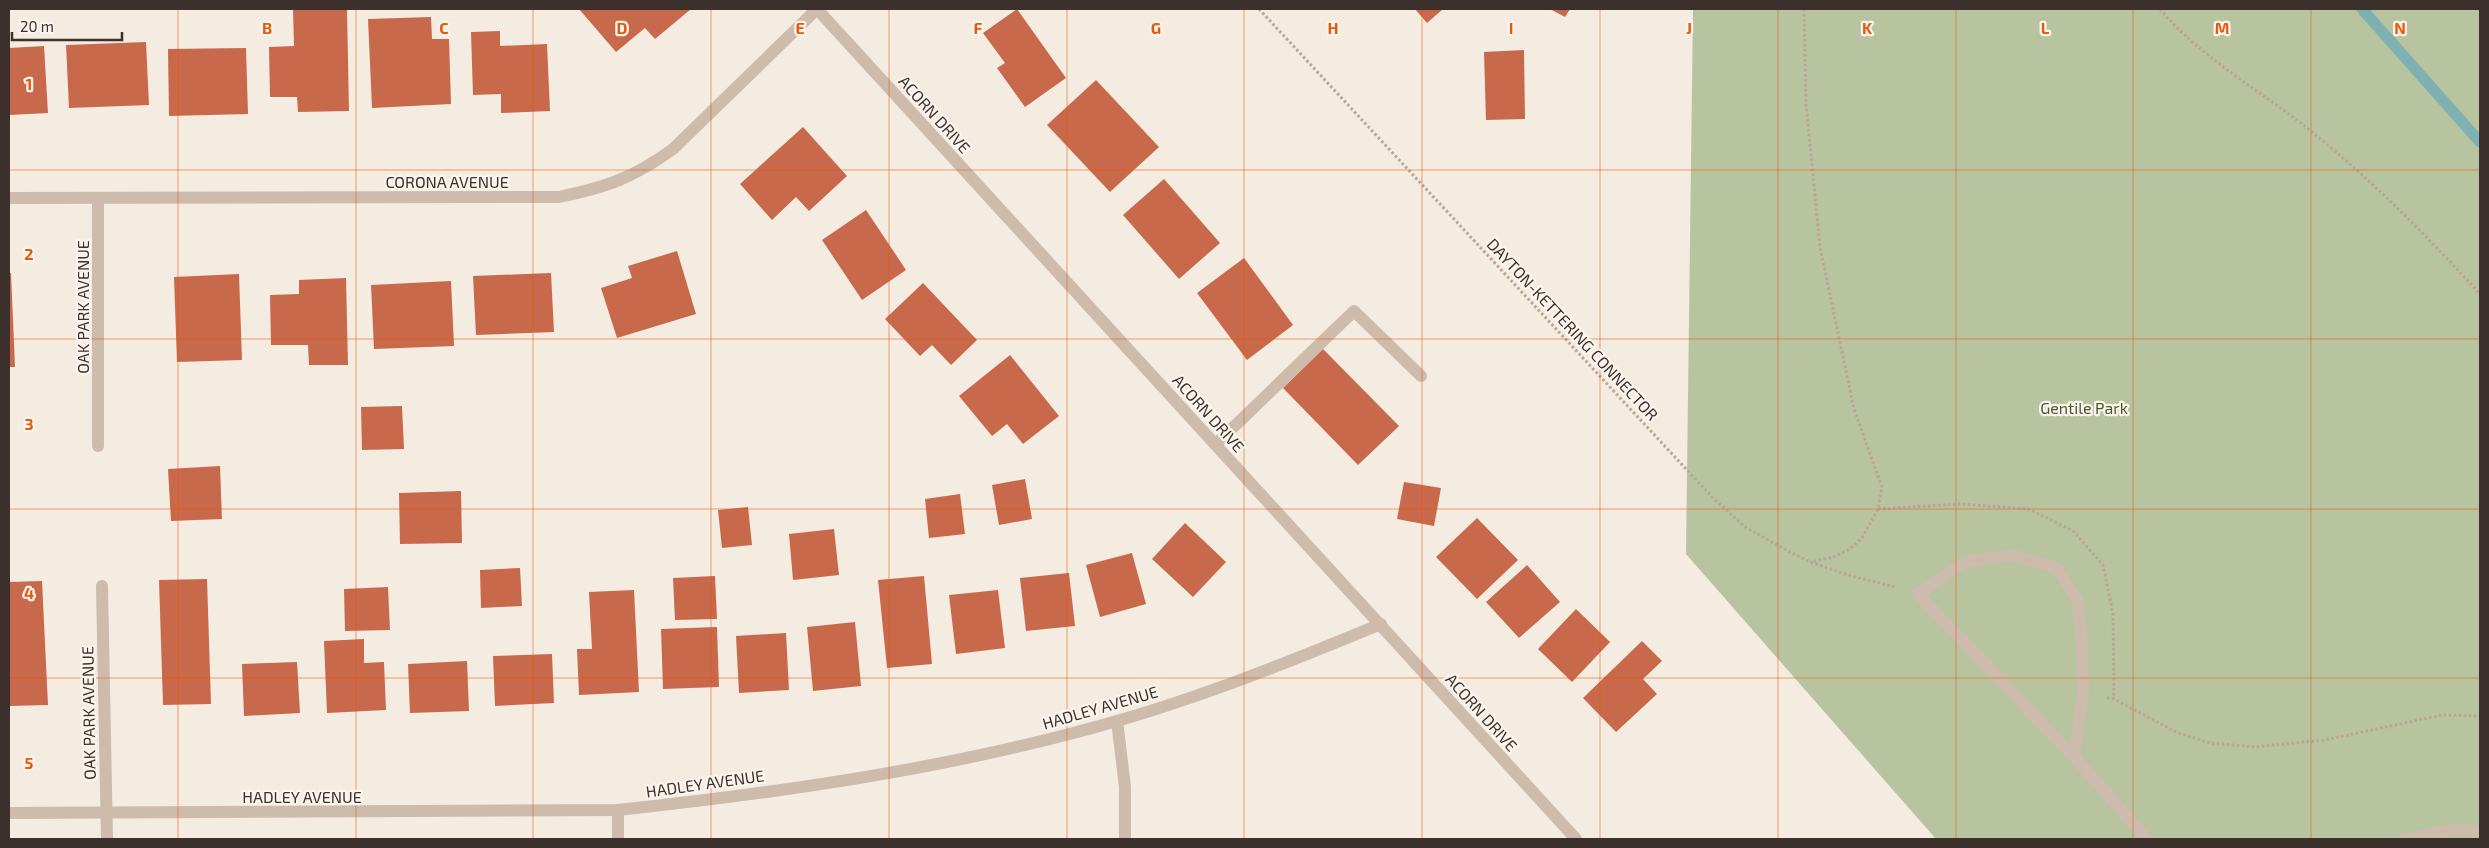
<svg xmlns="http://www.w3.org/2000/svg" width="2489" height="848" font-family="'Exo 2',sans-serif">
  <style>
    .green { fill: #b8c4a0 }
    .lines { fill: none; stroke-linecap: round; stroke-linejoin: round }
    .stream { stroke: #7fb0b2; stroke-width: 11 }
    .building { fill: #c8694b }
    .path { stroke: #b9a596; stroke-width: 3; stroke-dasharray: 2.5 2.5; stroke-linecap: butt }
    .service { stroke: #cdbbac; stroke-width: 12 }
    .minor { stroke: #cdbbac; stroke-width: 12 }
    .grid { fill: none; stroke: #e8590c; stroke-width: 1; stroke-opacity: 0.55 }
    .labels { text-anchor: middle; dominant-baseline: central; stroke-width: 4.5; stroke-linejoin: round; paint-order: stroke }
    .street-label { font-size: 16px; fill: #3b302b; stroke: #fbf5ee }
    .park-label { font-size: 16px; fill: #4a5a2e; stroke: #fbf5ee }
    .grid-label { font-size: 16px; text-anchor: middle; font-weight: bold; fill: #e8590c; stroke: #fbf5ee; stroke-width: 4.5; stroke-linejoin: round; paint-order: stroke }
  </style>
  <rect width="100%" height="100%" fill="#f4ebe1"/>
  <path class="green" d="M1693 9H2480V839H1936L1686 554Z"/>
  <g class="lines">
    <path class="stream" d="M2362 9 2480 142"/>
  </g>
  <g class="building">
    <path d="M293 9H347L349 111 298 112 297 97H270L269 47 294 46Z"/>
    <path d="M579 9H691L655 39 645 28 616 52Z"/>
    <path d="M1017 9 1066 78 1025 107 997 68 1005 63 983 33Z"/>
    <path d="M1415 9H1443L1427 23Z"/>
    <path d="M1550 9H1570L1565 17Z"/>
    <path d="M431 17 432 39H449L451 104 372 108 368 19Z"/>
    <path d="M500 31V46L547 44 550 111 501 113V94L473 95 471 32Z"/>
    <path d="M146 42 149 105 69 108 66 45Z"/>
    <path d="M44 46 48 113 9 115V48Z"/>
    <path d="M246 48 248 114 169 116 168 49Z"/>
    <path d="M1524 50 1525 119 1486 120 1484 52Z"/>
    <path d="M1096 80 1159 147 1110 192 1047 125Z"/>
    <path d="M803 127 847 176 809 211 796 197 772 220 740 184Z"/>
    <path d="M1164 179 1220 243 1179 279 1123 215Z"/>
    <path d="M866 210 906 270 862 300 822 240Z"/>
    <path d="M677 251 696 314 617 338 601 288 632 278 628 266Z"/>
    <path d="M1244 258 1293 325 1247 360 1197 293Z"/>
    <path d="M9 273H11L15 367H9Z"/>
    <path d="M551 273 554 332 476 335 473 276Z"/>
    <path d="M239 274 242 360 177 362 174 277Z"/>
    <path d="M346 278 348 365H309L308 345H271L270 295 299 294V280Z"/>
    <path d="M451 281 454 346 374 349 371 285Z"/>
    <path d="M923 283 977 340 951 365 932 345 920 356 885 319Z"/>
    <path d="M1323 349 1399 426 1358 465 1283 388Z"/>
    <path d="M1010 355 1059 416 1023 444 1007 424 992 436 959 396Z"/>
    <path d="M402 406 404 449 362 450 361 407Z"/>
    <path d="M220 466 222 519 171 521 168 469Z"/>
    <path d="M1025 479 1032 519 999 525 992 485Z"/>
    <path d="M1404 482 1441 488 1434 526 1397 519Z"/>
    <path d="M461 491 462 543 400 544 399 493Z"/>
    <path d="M960 494 965 534 929 538 925 499Z"/>
    <path d="M748 507 752 545 722 548 718 510Z"/>
    <path d="M1477 518 1518 560 1477 599 1436 557Z"/>
    <path d="M1185 523 1226 562 1193 597 1152 559Z"/>
    <path d="M834 529 839 575 793 580 789 534Z"/>
    <path d="M1132 553 1146 604 1100 617 1086 565Z"/>
    <path d="M1527 565 1560 602 1519 638 1486 602Z"/>
    <path d="M520 568 522 606 481 608 480 570Z"/>
    <path d="M1069 573 1075 626 1026 631 1020 578Z"/>
    <path d="M715 576 717 619 675 620 673 578Z"/>
    <path d="M924 576 932 664 887 668 878 580Z"/>
    <path d="M207 579 211 704 163 705 159 580Z"/>
    <path d="M42 581 48 705 9 706V582Z"/>
    <path d="M388 587 390 630 345 631 344 589Z"/>
    <path d="M634 590 639 692 579 695 577 649H592L589 592Z"/>
    <path d="M998 590 1005 648 956 654 949 595Z"/>
    <path d="M1576 609 1610 642 1572 682 1538 649Z"/>
    <path d="M855 622 861 686 813 691 807 627Z"/>
    <path d="M717 627 719 687 663 689 661 629Z"/>
    <path d="M786 633 789 690 739 693 736 636Z"/>
    <path d="M364 639V663L384 662 386 710 327 713 324 641Z"/>
    <path d="M1642 641 1662 661 1643 679 1657 694 1616 732 1583 698Z"/>
    <path d="M552 654 554 703 495 706 493 656Z"/>
    <path d="M467 661 469 711 410 713 408 664Z"/>
    <path d="M297 662 300 713 244 716 242 664Z"/>
  </g>
  <g class="lines">
    <g class="path">
      <path d="M1259 9 1713 498 1745 527 1788 551 1810 562 1851 576 1896 587"/>
      <path d="M1804 9 1806 103 1820 247 1854 409 1882 487 1878 509 1862 538 1850 549 1834 557 1810 562"/>
      <path d="M2160 9C2201 58 2258 89 2307 128 2370 178 2426 235 2480 294"/>
      <path d="M1878 509 1960 504 2029 509 2073 531 2103 565 2113 613 2114 699"/>
      <path d="M2107 698 2114 699 2178 733 2210 743 2255 747 2325 740 2442 715 2480 716"/>
    </g>
    <g class="service">
      <path d="M1216 444 1354 311 1421 376"/>
      <path d="M2074 757 2083 693 2082 642 2077 600 2057 568 2012 555 1965 562 1918 594 2074 757 2147 839"/>
      <path d="M2404 839 2453 830 2480 831"/>
    </g>
    <g class="minor">
      <path d="M817 9 1576 839"/>
      <path d="M9 198 559 197C607 187 633 178 673 149L817 9"/>
      <path d="M98 198V446"/>
      <path d="M102 586 107 839"/>
      <path d="M1117 721 1125 787V839"/>
      <path d="M618 810V839"/>
      <path d="M9 813 618 810C785 792 954 768 1117 721 1207 695 1294 660 1381 624"/>
    </g>
  </g>
  <path class="grid" d="M178 9V839M356 9V839M533 9V839M711 9V839M889 9V839M1067 9V839M1244 9V839M1422 9V839M1600 9V839M1778 9V839M1956 9V839M2133 9V839M2311 9V839M9 170H2480M9 339H2480M9 509H2480M9 678H2480"/>
  <g class="labels">
    <g class="street-label">
      <text transform="translate(935 114) rotate(48)">ACORN DRIVE</text>
      <text x="447" y="181">CORONA AVENUE</text>
      <text transform="translate(82 307) rotate(-90)">OAK PARK AVENUE</text>
      <text transform="translate(1573 329) rotate(47)">DAYTON-KETTERING CONNECTOR</text>
      <text transform="translate(1209 413) rotate(48)">ACORN DRIVE</text>
      <text transform="translate(1100 707) rotate(-16)">HADLEY AVENUE</text>
      <text transform="translate(1482 712) rotate(48)">ACORN DRIVE</text>
      <text transform="translate(88 713) rotate(-91)">OAK PARK AVENUE</text>
      <text transform="translate(705 783) rotate(-8)">HADLEY AVENUE</text>
      <text x="302" y="796">HADLEY AVENUE</text>
    </g>
    <g class="park-label">
      <text x="2084" y="407">Gentile Park</text>
    </g>
  </g>
  <g class="grid-label">
    <text x="267" y="34">B</text>
    <text x="444" y="34">C</text>
    <text x="622" y="34">D</text>
    <text x="800" y="34">E</text>
    <text x="978" y="34">F</text>
    <text x="1156" y="34">G</text>
    <text x="1333" y="34">H</text>
    <text x="1511" y="34">I</text>
    <text x="1689" y="34">J</text>
    <text x="1867" y="34">K</text>
    <text x="2045" y="34">L</text>
    <text x="2222" y="34">M</text>
    <text x="2400" y="34">N</text>
    <text x="29" y="90">1</text>
    <text x="29" y="260">2</text>
    <text x="29" y="430">3</text>
    <text x="29" y="599">4</text>
    <text x="29" y="769">5</text>
  </g>
  <rect width="2489" height="848" fill="none" stroke="#3b302b" stroke-width="20"/>
  <path d="M12 32v8h110v-8" fill="none" stroke="#3b302b" stroke-width="2.5"/>
  <text x="20" y="32" font-size="15" fill="#3b302b" stroke="#fbf5ee" stroke-width="4" paint-order="stroke">20 m</text>
</svg>
